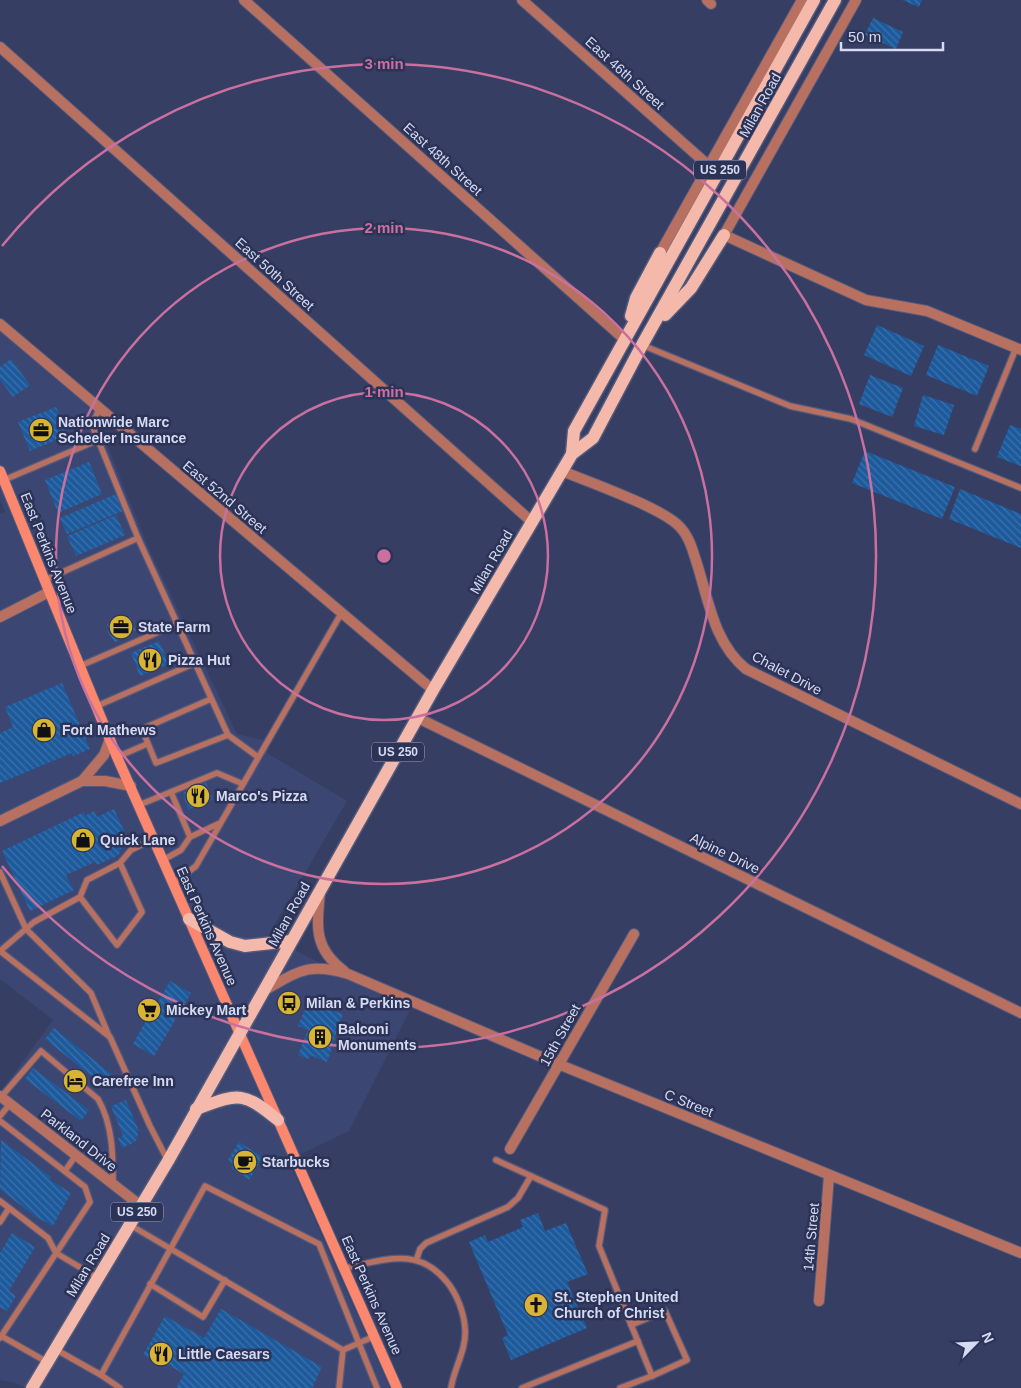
<svg xmlns="http://www.w3.org/2000/svg" width="1021" height="1388" font-family="Arial,sans-serif">
  <style>
    .built { fill: #3c4672 }
    .building { fill: url(#building-back-hatch) }
    .lines { fill: none; stroke-linecap: round; stroke-linejoin: round }
    .service-casing { stroke: #525a7d; stroke-width: 8 }
    .minor-casing { stroke: #525a7d; stroke-width: 12 }
    .secondary-casing { stroke: #525a7d; stroke-width: 12 }
    .primary-casing { stroke: #525a7d; stroke-width: 15 }
    .service { stroke: #b87060; stroke-width: 5.5 }
    .minor { stroke: #b87060; stroke-width: 10 }
    .secondary { stroke: #fa876e; stroke-width: 10 }
    .primary { stroke: #f5b9ab; stroke-width: 12 }
    .ring { fill: none; stroke: #ca709f; stroke-width: 2.5 }
    .labels { text-anchor: middle; dominant-baseline: central; stroke-width: 5; stroke-linejoin: round; paint-order: stroke }
    .shield { fill: #2c3357; stroke: #a2a9c4; stroke-width: 1 }
    .shield-label { font-size: 12px; font-weight: bold; fill: #d4dbf2 }
    .street-label { font-size: 14px; fill: #d4dbf2; stroke: #2c3357 }
    .poi-label { font-size: 14px; font-weight: bold; fill: #d4dbf2; stroke: #2c3357; text-anchor: start }
    .centre { fill: #ca709f; stroke: #2c3357; stroke-width: 2.5 }
    .ring-label { font-size: 15px; text-anchor: middle; font-weight: bold; fill: #ca709f; stroke: #2c3357; stroke-width: 5; stroke-linejoin: round; paint-order: stroke }
  </style>
  <defs>
    <pattern id="building-back-hatch" width="6" height="6" patternUnits="userSpaceOnUse" patternTransform="scale(1.25)"><rect width="6" height="6" fill="#1d5a9c"/><path d="M-1 5l2 2M0 0l6 6M5-1l2 2" fill="none" stroke="#3d71aa"/></pattern>
  </defs>
  <rect width="100%" height="100%" fill="#363e63"/>
  <path class="built" d="M0 328 92 408 150 551 237 734 271 742 267 753 347 801 268 936 410 1010 349 1131 288 1160 390 1388H25L13 1382 0 1380V1093L53 1020 0 979V514L5 512 0 500Z"/>
  <g class="building">
    <path d="M902 0H922L919 7Z"/>
    <path d="M873 18 903 32 896 49 865 35Z"/>
    <path d="M877 325 924 346 911 376 864 355Z"/>
    <path d="M938 345 989 366 977 396 926 375Z"/>
    <path d="M11 359 30 385 13 397 0 380V367Z"/>
    <path d="M870 375 903 388 892 417 859 404Z"/>
    <path d="M923 395 954 405 944 435 914 426Z"/>
    <path d="M56 407 68 435 30 451 18 422Z"/>
    <path d="M1010 425 1021 429V466L997 457Z"/>
    <path d="M865 451 955 487 942 519 852 483Z"/>
    <path d="M89 462 102 494 58 513 45 480Z"/>
    <path d="M960 489 1021 514V548L949 519Z"/>
    <path d="M116 494 123 511 67 534 60 518Z"/>
    <path d="M116 515 125 535 76 556 67 536Z"/>
    <path d="M124 617 125 619 130 617 136 630 131 632 132 635 115 642 107 631 109 630 107 624Z"/>
    <path d="M159 641 169 664 140 676 131 653Z"/>
    <path d="M62 683 90 749 73 756 72 753 0 783V733L13 727 5 707Z"/>
    <path d="M206 783 213 800 188 810 183 793 188 791 187 789Z"/>
    <path d="M114 809 127 837 118 842 121 848 119 855 97 865 95 862 66 875 74 890 30 911 2 851 84 812 85 816 94 811 97 817Z"/>
    <path d="M170 981 191 993 154 1056 133 1044 148 1017 138 1011 144 1001 155 1007Z"/>
    <path d="M308 1002 343 1014 327 1062 310 1055 309 1059 298 1055 308 1030 298 1026Z"/>
    <path d="M54 1028 114 1076 105 1087 45 1039Z"/>
    <path d="M33 1068 89 1110 81 1121 25 1079Z"/>
    <path d="M126 1100 139 1131H137L138 1135 135 1142 122 1148 118 1138 123 1136 111 1106Z"/>
    <path d="M1 1140 51 1177 50 1180 71 1193 53 1226 36 1217 0 1189Z"/>
    <path d="M239 1142 263 1157 249 1180 231 1168 233 1164 228 1160Z"/>
    <path d="M538 1213 545 1231 566 1223 588 1274 567 1282 587 1328 511 1360 502 1338 508 1335 469 1242 485 1235 488 1242 523 1227 520 1220Z"/>
    <path d="M12 1233 35 1247 9 1291 16 1296 7 1311 0 1307V1253Z"/>
    <path d="M221 1309 322 1367 312 1388H176L184 1374 165 1363 163 1366 143 1355 165 1316 204 1338Z"/>
  </g>
  <g class="lines">
    <g class="service-casing">
      <g id="service">
        <path d="M642 345 790 406 851 419 1021 488"/>
        <path d="M975 449 1016 348"/>
        <path d="M4 480 98 440"/>
        <path d="M138 538 228 735 258 757"/>
        <path d="M45 580 138 538 92 425 99 409"/>
        <path d="M80 666 177 624"/>
        <path d="M211 699 142 729 156 763 228 735"/>
        <path d="M97 706 195 663"/>
        <path d="M117 757 147 744"/>
        <path d="M171 792 190 837"/>
        <path d="M139 805 217 773 243 784"/>
        <path d="M163 860 181 850 190 837 220 823"/>
        <path d="M0 872 26 929 91 993 109 1036"/>
        <path d="M173 884 196 866 342 612"/>
        <path d="M80 897 117 945 142 912 120 863"/>
        <path d="M0 951 110 1037 150 1126 168 1161"/>
        <path d="M0 951 34 922 80 897 87 880 120 863 131 850 154 839"/>
        <path d="M1 1097 41 1051 98 1099C113 1125 113 1156 113 1185"/>
        <path d="M0 1116 10 1104"/>
        <path d="M0 1121 85 1187 90 1202 0 1338"/>
        <path d="M496 1160 605 1210 599 1246 652 1376 620 1388"/>
        <path d="M65 1171 76 1155"/>
        <path d="M0 1201 48 1238 56 1253 98 1278"/>
        <path d="M0 1222 9 1208"/>
        <path d="M130 1225 343 1350 375 1336"/>
        <path d="M417 1258 420 1249 426 1243 508 1207 518 1198 531 1176"/>
        <path d="M345 1268C385 1260 418 1246 447 1282 457 1294 464 1313 465 1328 467 1349 454 1368 451 1388"/>
        <path d="M150 1284 203 1317 225 1280"/>
        <path d="M631 1325 665 1311 687 1360 652 1376"/>
        <path d="M1 1336 47 1362"/>
        <path d="M55 1349 101 1375 205 1186 319 1244 377 1388"/>
        <path d="M101 1375 120 1388"/>
        <path d="M339 1388 343 1350"/>
        <path d="M522 1388 638 1341"/>
      </g>
    </g>
    <g class="minor-casing">
      <g id="minor">
        <path d="M244 0 624 339"/>
        <path d="M522 0 709 166"/>
        <path d="M707 0 711 4"/>
        <path d="M856 0 724 235 866 300 927 311 1021 350"/>
        <path d="M0 47 532 522"/>
        <path d="M660 253 802 0"/>
        <path d="M0 324 433 690"/>
        <path d="M562 471C589 482 660 507 679 526 690 537 693 552 698 567 709 603 715 644 746 669L1021 804"/>
        <path d="M0 617 49 592"/>
        <path d="M418 718 1021 1013"/>
        <path d="M82 781H105L131 786"/>
        <path d="M0 821 82 781 104 755 110 739"/>
        <path d="M320 892C317 926 313 948 344 971"/>
        <path d="M265 990C299 971 309 962 348 974L558 1064 1021 1253"/>
        <path d="M0 1096 141 1206"/>
        <path d="M510 1149 634 934"/>
        <path d="M819 1301 829 1176"/>
      </g>
    </g>
    <g class="secondary-casing">
      <path id="secondary" d="M0 471 117 757 397 1388"/>
    </g>
    <g class="primary-casing">
      <g id="primary">
        <path d="M665 315 691 288 724 235"/>
        <path d="M631 316 636 298 660 253"/>
        <path d="M572 454 574 431 814 0"/>
        <path d="M189 919 230 942 245 946 291 941"/>
        <path d="M196 1109C238 1094 242 1090 278 1120"/>
        <path d="M32 1388 168 1161 433 690 562 471 572 454 593 438 642 345 835 0"/>
      </g>
    </g>
    <use href="#service" class="service"/>
    <use href="#minor" class="minor"/>
    <use href="#secondary" class="secondary"/>
    <use href="#primary" class="primary"/>
  </g>
  <g class="ring">
    <circle cx="384" cy="556" r="164"/>
    <circle cx="384" cy="556" r="328"/>
    <path d="M2 246A492 492 0 1 1 2 866"/>
  </g>
  <defs>
    <g id="office-disc" transform="scale(1.25)"><circle r="9.5" fill="#d7b434" stroke="#2c3357"/><path d="M-6-3h4V-5.5h4V-3h4V5H-6ZM-1-4.5V-3h2v-1.5ZM-6 0V1H6V0Z" fill="#111"/></g>
    <g id="restaurant-disc" transform="scale(1.25)"><circle r="9.5" fill="#d7b434" stroke="#2c3357"/><path d="M-5-6h1v4h1v-4h1v4h1v-4h1v5L-1.5 .5V6h-2V.5L-5-1ZM5-6V6H3V1.5H1.5Q1.5-4 5-6Z" fill="#111"/></g>
    <g id="shop-disc" transform="scale(1.25)"><circle r="9.5" fill="#d7b434" stroke="#2c3357"/><path d="M-5-2.5h2.3a2.7 3.5 0 0 1 5.4 0H5L5.5 6h-11ZM-1.5-2.5h3a1.5 2.3 0 0 0-3 0Z" fill="#111"/></g>
    <g id="bus-disc" transform="scale(1.25)"><circle r="9.5" fill="#d7b434" stroke="#2c3357"/><path d="M-5-6H5V4H4V6H2V4H-2V6H-4V4H-5ZM-3.5-4V0h7V-4ZM-3.5 1.2v1.5H-2V1.2ZM2 1.2v1.5H3.5V1.2Z" fill="#111"/></g>
    <g id="supermarket-disc" transform="scale(1.25)"><circle r="9.5" fill="#d7b434" stroke="#2c3357"/><path d="M-6-5.5h2.5l.6 2H6L4.5 2H-2.5L-4.4-4H-6ZM-1.5 3.2a1.3 1.3 0 1 0 .1 0ZM3 3.2a1.3 1.3 0 1 0 .1 0Z" fill="#111"/></g>
    <g id="building-disc" transform="scale(1.25)"><circle r="9.5" fill="#d7b434" stroke="#2c3357"/><path d="M-4-6H4V6H1V3H-1V6H-4ZM-2.5-4.3h1.7v1.8h-1.7ZM.8-4.3h1.7v1.8H.8ZM-2.5-1h1.7V.8h-1.7ZM.8-1h1.7V.8H.8Z" fill="#111"/></g>
    <g id="hotel-disc" transform="scale(1.25)"><circle r="9.5" fill="#d7b434" stroke="#2c3357"/><path d="M-6-4.5h1.5V1H6V5H4.5V3h-9V5H-6ZM-4 0a1.8 1.8 0 1 1 3.6 0ZM.5 0V-2.5h3Q6-2.5 6 0Z" fill="#111"/></g>
    <g id="cafe-disc" transform="scale(1.25)"><circle r="9.5" fill="#d7b434" stroke="#2c3357"/><path d="M-5.5-4.5H6V0H3Q3 3.5 0 3.5H-2.5Q-5.5 3.5-5.5 0ZM3-3.2v2h1.7v-2ZM-6 4.5H4V6H-6Z" fill="#111"/></g>
    <g id="church-disc" transform="scale(1.25)"><circle r="9.5" fill="#d7b434" stroke="#2c3357"/><path d="M-1.2-6h2.4v3.5h3.3v2.4h-3.3V6h-2.4V-.1h-3.3v-2.4h3.3Z" fill="#111"/></g>
  </defs>
  <g fill-rule="evenodd">
    <use href="#office-disc" x="41" y="430"/>
    <use href="#office-disc" x="121" y="627"/>
    <use href="#restaurant-disc" x="150" y="660"/>
    <use href="#shop-disc" x="44" y="730"/>
    <use href="#restaurant-disc" x="198" y="796"/>
    <use href="#shop-disc" x="83" y="840"/>
    <use href="#bus-disc" x="289" y="1003"/>
    <use href="#supermarket-disc" x="149" y="1010"/>
    <use href="#building-disc" x="320" y="1037"/>
    <use href="#hotel-disc" x="75" y="1081"/>
    <use href="#cafe-disc" x="245" y="1162"/>
    <use href="#church-disc" x="536" y="1305"/>
    <use href="#restaurant-disc" x="161" y="1354"/>
  </g>
  <g class="labels">
    <g class="shield">
      <rect x="694" y="160.5" width="52" height="19" rx="4"/>
      <rect x="372" y="742.5" width="52" height="19" rx="4"/>
      <rect x="111" y="1202.5" width="52" height="19" rx="4"/>
    </g>
    <g class="shield-label">
      <text x="720" y="170">US 250</text>
      <text x="398" y="752">US 250</text>
      <text x="137" y="1212">US 250</text>
    </g>
    <g class="street-label">
      <text transform="translate(625 73) rotate(42)">East 46th Street</text>
      <text transform="translate(760 105) rotate(-61)">Milan Road</text>
      <text transform="translate(443 159) rotate(42)">East 48th Street</text>
      <text transform="translate(275 274) rotate(42)">East 50th Street</text>
      <text transform="translate(225 497) rotate(40)">East 52nd Street</text>
      <text transform="translate(49 553) rotate(68)">East Perkins Avenue</text>
      <text transform="translate(491 562) rotate(-60)">Milan Road</text>
      <text transform="translate(787 673) rotate(28)">Chalet Drive</text>
      <text transform="translate(725 853) rotate(26)">Alpine Drive</text>
      <text transform="translate(289 914) rotate(-61)">Milan Road</text>
      <text transform="translate(207 926) rotate(66)">East Perkins Avenue</text>
      <text transform="translate(560 1035) rotate(-61)">15th Street</text>
      <text transform="translate(689 1103) rotate(22)">C Street</text>
      <text transform="translate(79 1140) rotate(38)">Parkland Drive</text>
      <text transform="translate(811 1237) rotate(-85)">14th Street</text>
      <text transform="translate(88 1265) rotate(-59)">Milan Road</text>
      <text transform="translate(372 1295) rotate(66)">East Perkins Avenue</text>
    </g>
    <g class="poi-label">
      <text x="58" y="422">Nationwide Marc<tspan x="58" dy="16">Scheeler Insurance</tspan></text>
      <text x="138" y="627">State Farm</text>
      <text x="168" y="660">Pizza Hut</text>
      <text x="62" y="730">Ford Mathews</text>
      <text x="216" y="796">Marco's Pizza</text>
      <text x="100" y="840">Quick Lane</text>
      <text x="306" y="1003">Milan &amp; Perkins</text>
      <text x="166" y="1010">Mickey Mart</text>
      <text x="338" y="1029">Balconi<tspan x="338" dy="16">Monuments</tspan></text>
      <text x="92" y="1081">Carefree Inn</text>
      <text x="262" y="1162">Starbucks</text>
      <text x="554" y="1297">St. Stephen United<tspan x="554" dy="16">Church of Christ</tspan></text>
      <text x="178" y="1354">Little Caesars</text>
    </g>
  </g>
  <circle cx="384" cy="556" r="8" class="centre"/>
  <g class="ring-label">
    <text x="384" y="69">3 min</text>
    <text x="384" y="233">2 min</text>
    <text x="384" y="397">1 min</text>
  </g>
  <g transform="translate(976 1343) rotate(66)" stroke="#2c3357" stroke-width="4" paint-order="stroke">
  <path d="M0-4L9 19L0 12L-9 19Z" fill="#d4dbf2"/>
  <text y="-8" font-size="14" font-weight="bold" text-anchor="middle" fill="#d4dbf2">N</text>
  </g>
  <path d="M841 42v8h102v-8" fill="none" stroke="#d4dbf2" stroke-width="2.5"/>
  <text x="848" y="42" font-size="15" fill="#d4dbf2" stroke="#2c3357" stroke-width="4" paint-order="stroke">50 m</text>
</svg>
